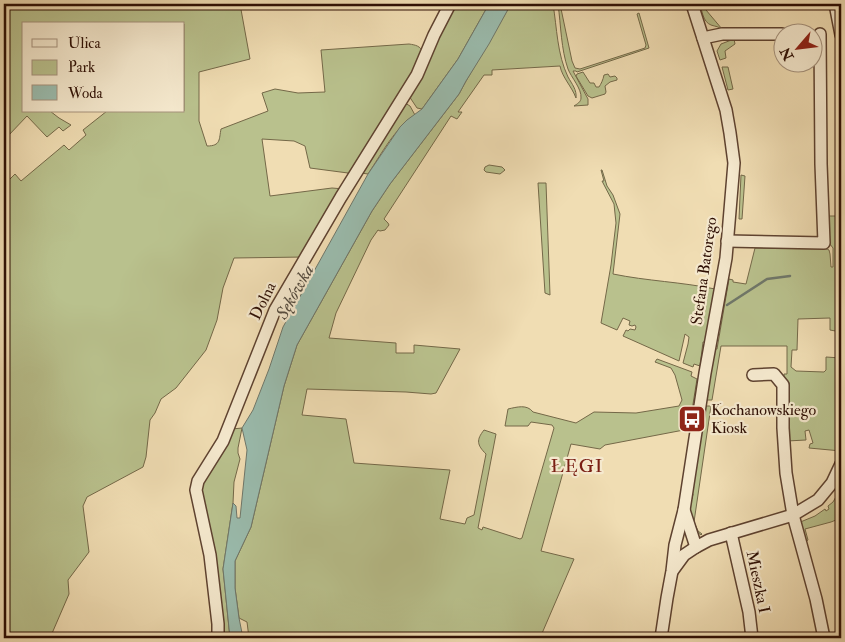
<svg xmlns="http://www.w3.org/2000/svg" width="845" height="642" font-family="'IM FELL Double Pica',serif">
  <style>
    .green { fill: #b9c18d; stroke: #746848 }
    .water { fill: #9abcae; stroke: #6f776a }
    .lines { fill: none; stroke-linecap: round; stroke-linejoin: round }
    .stream { stroke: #6f776a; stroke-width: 2.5 }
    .minor-casing { stroke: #5e4230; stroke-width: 14 }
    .minor { stroke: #f5e9ce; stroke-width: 11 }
    .labels { text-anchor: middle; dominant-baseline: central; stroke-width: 4.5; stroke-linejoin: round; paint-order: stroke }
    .street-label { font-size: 16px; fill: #2e0f04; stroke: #f5e9ce }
    .poi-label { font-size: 16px; fill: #2e0f04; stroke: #f5e9ce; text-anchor: start }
    .water-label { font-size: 18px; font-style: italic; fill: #544c40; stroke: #f5e9ce }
    .neighbourhood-label { font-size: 18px; letter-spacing: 1px; fill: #7a1f14; stroke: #f5e9ce }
  </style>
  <rect width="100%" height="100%" fill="#f0ddb3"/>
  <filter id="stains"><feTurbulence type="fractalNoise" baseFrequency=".004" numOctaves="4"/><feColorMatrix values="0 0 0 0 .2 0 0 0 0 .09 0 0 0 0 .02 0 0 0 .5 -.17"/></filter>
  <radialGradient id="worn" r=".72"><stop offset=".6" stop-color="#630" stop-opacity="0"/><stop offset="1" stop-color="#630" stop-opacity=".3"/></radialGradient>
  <g class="green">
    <path d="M4 4H240L250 59 199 72V121L207 146C221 146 219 139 221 129L268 111 262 93 275 89 298 93 325 92 321 50 409 44C416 45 420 46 423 52L422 57 350 179 348 173 310 168 305 146 294 141 262 139 270 196 332 188 344 189 305 257 234 258 223 288 217 320 206 350 176 388 161 399 155 413 150 420 146 457 143 467 87 497 83 506 89 552 68 580 69 594 50 638H4V178L5 184 15 174 21 181 64 145 69 150 86 135 83 130 107 111H184V24H24V111H50L59 118 71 125 63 131 59 127 47 137 27 116 8 136 4 137Z"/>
    <path d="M455 4H489L458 59 422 109 417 108 409 96Z"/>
    <path d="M511 4H553C557 28 557 54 568 77 572 84 577 90 576 98 572 87 562 77 560 66L492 70V75H484L458 112H462L457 119 451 116 384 219 388 223 389 225 385 230 380 231 378 230 371 240 336 313 329 338 396 343V353H414V345L460 349 436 393 431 394 406 392 307 389 302 415 346 419 354 463 450 470 440 519 465 524 467 518 474 515 486 454C477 445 476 440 484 430L496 434 478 528 482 530 483 527 520 539 522 538 554 428 552 425 531 422 528 426H505L508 409C517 407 527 404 533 412L576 423 594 412 636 413 679 406 682 400 675 375 671 368 655 362 657 359 692 372 691 376 697 379 689 429 605 445 600 449 571 444 541 551 574 559 540 638H249L247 622 239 618 235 588V561L251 527 284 386 297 345 372 211 390 184 459 94 466 81Z"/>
    <path d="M558 4H560L572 61 575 68 580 69 645 48 646 45 637 14 639 13 649 48 577 72 576 71H573L588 99V105L574 106C577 104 581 102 581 98 582 89 571 77 568 69 561 49 561 26 558 4Z"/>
    <path d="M700 4H704L706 10 722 29 749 28 750 30H722C718 26 717 27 711 25 703 22 702 11 700 4Z"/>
    <path d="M734 39 735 44 725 51 726 58 720 60 717 51 721 44Z"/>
    <path d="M722 67H728L733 89 728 90Z"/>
    <path d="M583 72 590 83H594L596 87H599C601 84 603 80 604 75L608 74 610 77 615 76 617 78V80L610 82 605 86 606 92 605 94 592 98 588 96 576 76 577 74Z"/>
    <path d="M405 103 410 106 415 115C394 129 382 153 368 174L361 173Z"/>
    <path d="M489 165 502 167 505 170 500 174 486 172 484 170 485 167Z"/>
    <path d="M601 170H602L607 186 613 195 620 214 613 274C647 281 682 282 715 289L706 342H703L700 366 694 364 693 367 683 363 688 344 689 337 685 334 679 361 623 336 626 330 628 331 630 329 635 330 636 327 635 325 632 326 629 325 630 321 623 318 617 330 601 323 611 265 616 223 614 204 602 181H604Z"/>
    <path d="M741 175 745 176 742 219H739Z"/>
    <path d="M538 183H546L550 295 545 293Z"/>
    <path d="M826 216H841V332L830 330V318L798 319 797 350H792L791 367 796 371 824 372 826 370V357L841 358V451L809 448 810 444 813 443 809 430 805 431 806 440 787 441 784 374H787V346H721L712 400H706L714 349H717L729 279 733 280V282L746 284 755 248 827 249 829 250 830 254 831 267H833V248L826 239Z"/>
    <path d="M705 406H711L694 522 698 531 702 534 701 535 697 532 689 515 691 500 692 499 693 494 692 493Z"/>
    <path d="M242 428 238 448V453L240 459 234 482 233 503 223 569 230 638H221L200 486 232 429Z"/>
    <path d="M841 488V518L831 522 805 529 808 540 803 544 798 523 815 516 825 509 826 511 829 509 828 506 833 502Z"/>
  </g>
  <path class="water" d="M489 4H511L489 44 466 81 459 94 390 184 372 211 297 345 284 386 251 527 235 561V588L239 618 243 638H230L223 569 233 503 236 506 237 518H240L247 450 242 428 253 410 269 369 283 327 368 174 400 127 407 120 422 109 458 59Z"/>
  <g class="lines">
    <path class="stream" d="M727 305 767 279 790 276"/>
    <g class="minor-casing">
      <g id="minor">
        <path d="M835 4 841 35"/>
        <path d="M703 38 722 34H782"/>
        <path d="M727 241 824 243 821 164 820 34"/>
        <path d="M753 375 774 374 783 385V428L786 473 793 515 816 599 824 638"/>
        <path d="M684 510 696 547"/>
        <path d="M731 533 749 612 752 638"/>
        <path d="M673 570 684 555 696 547 709 540 793 515 818 500 832 483 841 464"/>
        <path d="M218 638V624L210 555 196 490 198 481 223 441 275 310 341 197 417 75 434 35 450 4"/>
        <path d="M661 638 667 598 672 571 675 545 684 510 705 373 726 258 734 163 730 133 726 110 692 4"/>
      </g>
    </g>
    <use href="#minor" class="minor"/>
  </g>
  <defs>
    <g id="bus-square" transform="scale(1.4375)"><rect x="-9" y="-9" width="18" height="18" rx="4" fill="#8f2418" stroke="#f5e9ce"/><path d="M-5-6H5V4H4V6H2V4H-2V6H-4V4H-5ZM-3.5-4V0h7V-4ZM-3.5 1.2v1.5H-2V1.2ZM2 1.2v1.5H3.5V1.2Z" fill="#fff"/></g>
  </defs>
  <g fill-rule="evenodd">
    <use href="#bus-square" x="692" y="419"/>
  </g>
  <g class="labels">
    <g class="street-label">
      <text transform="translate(704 271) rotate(-82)">Stefana Batorego</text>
      <text transform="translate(263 301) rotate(-64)">Dolna</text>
      <text transform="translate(758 582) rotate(78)">Mieszka I</text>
    </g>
    <g class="poi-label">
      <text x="711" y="410">Kochanowskiego<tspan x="711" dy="18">Kiosk</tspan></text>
    </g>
    <g class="water-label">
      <text transform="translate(295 292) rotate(-61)">Sękówka</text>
    </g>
    <g class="neighbourhood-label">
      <text x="577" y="466">ŁĘGI</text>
    </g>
  </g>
  <rect width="845" height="642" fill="none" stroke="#f0ddb3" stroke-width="20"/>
  <rect x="5" y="5" width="835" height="632" fill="none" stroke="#2e0f04" stroke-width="2.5"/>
  <rect x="10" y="10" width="825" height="622" fill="none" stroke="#2e0f04"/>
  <rect x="22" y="22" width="162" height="90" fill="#f5e9ce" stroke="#a5927d"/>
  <rect x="32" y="39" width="25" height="8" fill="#f5e9ce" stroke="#a5927d"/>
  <text x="68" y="48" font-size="15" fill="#2e0f04">Ulica</text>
  <rect x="32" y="60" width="25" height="15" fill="#b9c18d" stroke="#a5927d"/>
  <text x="68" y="72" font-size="15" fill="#2e0f04">Park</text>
  <rect x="32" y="85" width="25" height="15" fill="#9abcae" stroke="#a5927d"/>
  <text x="68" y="98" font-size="15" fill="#2e0f04">Woda</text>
  <g transform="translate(798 48) rotate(242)"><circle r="24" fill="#f5e9ce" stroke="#a5927d"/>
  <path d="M0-4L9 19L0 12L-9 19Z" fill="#8f2418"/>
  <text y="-8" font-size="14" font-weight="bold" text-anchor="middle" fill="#2e0f04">N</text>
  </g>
  <rect width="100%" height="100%" filter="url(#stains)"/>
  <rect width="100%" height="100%" fill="url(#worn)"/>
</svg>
